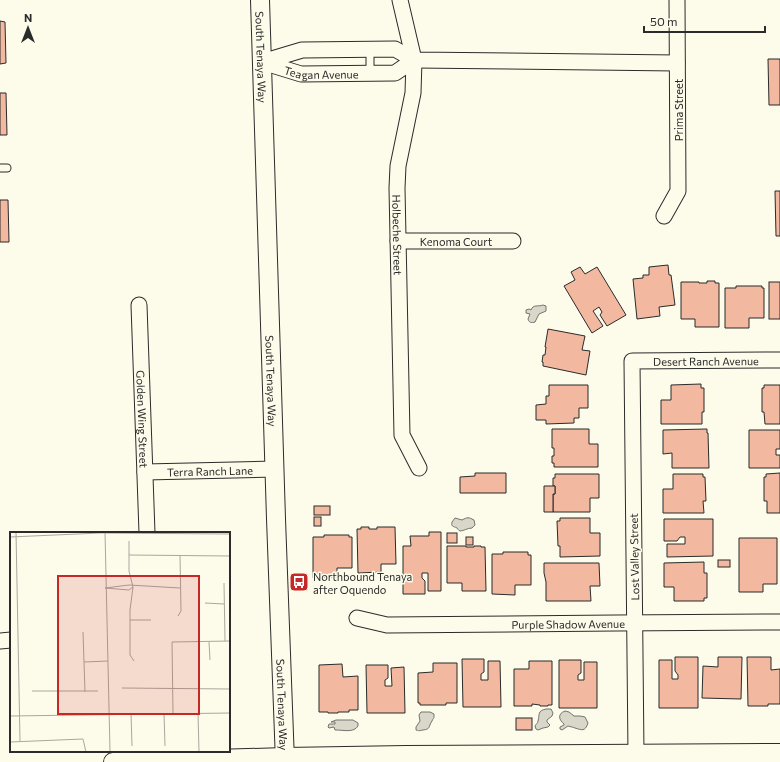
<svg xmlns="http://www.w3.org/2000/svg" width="780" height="762" font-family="Commissioner,sans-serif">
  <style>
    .water { fill: #d8d7c9; stroke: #74746e }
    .building { fill: #f2b8a0; stroke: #2b2b2b }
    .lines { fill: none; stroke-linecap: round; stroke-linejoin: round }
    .service-casing { stroke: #2b2b2b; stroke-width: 9 }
    .minor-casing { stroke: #2b2b2b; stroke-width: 17 }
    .tertiary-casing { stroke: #2b2b2b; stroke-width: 20 }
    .service { stroke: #fdfbea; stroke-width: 7 }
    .minor { stroke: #fdfbea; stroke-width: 15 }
    .tertiary { stroke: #fdfbea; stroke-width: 18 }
    .labels { text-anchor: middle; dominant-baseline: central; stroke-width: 3; stroke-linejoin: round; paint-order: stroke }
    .street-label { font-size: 11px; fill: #2b2b2b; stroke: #fdfbea }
    .poi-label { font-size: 11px; fill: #2b2b2b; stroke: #fdfbea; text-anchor: start }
    .inset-road { fill: none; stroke: #a9a89e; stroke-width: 1 }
    .view { fill: #c62828; fill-opacity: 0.15; stroke: #c62828; stroke-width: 2 }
    .inset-edge { fill: none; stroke: #2b2b2b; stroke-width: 2 }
  </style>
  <rect width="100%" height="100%" fill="#fdfbea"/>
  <g class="water">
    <path d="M543 305 546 306V311L539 314 535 322C532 323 529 323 528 319L530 314 526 313V310L529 309 531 310C533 304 538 307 543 305Z"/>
    <path d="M455 518 462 520C468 517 468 517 474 520L475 525 472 528C467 528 464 531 460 531 458 530 458 529 457 528 453 526 451 527 452 522Z"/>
    <path d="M546 709H551L553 713 552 716 547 720V722L550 725 548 727 543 728 538 730 536 729 535 726C536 724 538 723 538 721 540 714 537 711 546 709Z"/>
    <path d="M565 711 569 712 574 716H580L585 717 588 723C585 732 582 730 575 728 573 727 571 727 568 726L562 730 560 729V727L564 725V724C559 720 557 714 565 711Z"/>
    <path d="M421 712H430L434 714C434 721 434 716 432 721 428 727 431 729 423 730 417 731 421 731 416 730V727L420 721 419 715Z"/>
    <path d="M336 720H353L358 723V726C354 733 343 730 336 730H335L334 727 329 728 328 727 329 724H335V722H331Z"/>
  </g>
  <g class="building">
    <path d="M0 21 5 22 6 63 0 64Z"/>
    <path d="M768 59H780V105H769Z"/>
    <path d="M0 93H6L7 135H0Z"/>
    <path d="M775 191H780V236H776Z"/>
    <path d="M0 200H8L9 242H0Z"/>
    <path d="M668 265 669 275H671L675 305 659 307 660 316 637 319 633 279 643 278V275H649V267Z"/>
    <path d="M580 267 585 274 597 267 626 315 607 326 600 315 602 312 599 307 593 311 603 326 592 333 564 286 575 280 571 272Z"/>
    <path d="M707 281H715V283H719V327H695V319H681V282H699V283H707Z"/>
    <rect x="769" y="282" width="11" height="37"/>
    <path d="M736 286H762V288H764V318H749V328H725V288H736Z"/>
    <path d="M548 329 585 336 582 350 590 351 586 375 543 366V362H542L543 355H545L546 347H545Z"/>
    <path d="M701 384V388H704V412H702V424H661V400H671V385Z"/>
    <path d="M549 385H588V408H579V418H574V423L546 424V420H536V405L546 404V396H549Z"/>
    <path d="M764 385H780V424H765L764 412H762V388H764Z"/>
    <path d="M552 429H589V444H598V467H554V463H552V456H554V448H552Z"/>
    <path d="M707 429V433H708L709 468H672V453L663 454V430Z"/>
    <path d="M749 430H780V449H776V455H780V468H749Z"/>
    <path d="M475 473H506V493H460V477L475 476Z"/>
    <path d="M780 473V513H767V501H764V477H766V474Z"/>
    <path d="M555 474H599V498H590V512H553V494H555V486H553V478H555Z"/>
    <path d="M673 474H703V477H705L706 501H703L704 513H663V489H673Z"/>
    <path d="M544 486H555V494H553V512H544Z"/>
    <rect x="314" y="506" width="16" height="9"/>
    <rect x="314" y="517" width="7" height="9"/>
    <path d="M560 518H590V533H600V556L560 557V546H558L557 521H560Z"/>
    <path d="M664 519H713V556L667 557V544H685V537H680L677 541H664Z"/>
    <path d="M361 527H369V529H377V527H395L396 564H381V572L358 573 357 529H361Z"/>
    <path d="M429 532H441V591H428V573H422V578L425 581V594H403V546H411L410 536H429Z"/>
    <rect x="447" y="533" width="10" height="10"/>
    <path d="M324 535H349V537H352V568H337V577L313 578V537H324Z"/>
    <rect x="466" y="537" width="7" height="8"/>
    <path d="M739 538H777V584H763V592H739Z"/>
    <path d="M447 546H466V547H474V546H481V547H485L486 591H462V583H447Z"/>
    <path d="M503 552H528V555H531V585H515V595L492 594V554H503Z"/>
    <rect x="718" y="560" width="12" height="7"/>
    <path d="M704 562V573H707V598H704V601H674V587H664V563Z"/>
    <path d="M544 563H599L600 586H590L591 601H546V582L544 573Z"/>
    <path d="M675 657H698V708H659V660H672V679H678V675L675 671Z"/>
    <path d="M718 657H742L741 699 702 698 703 666 718 667Z"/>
    <path d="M747 657H771V670L780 669V704H768V706H748Z"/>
    <path d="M462 659H484V672L481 674V680H488V661H500L501 707H463Z"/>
    <path d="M559 660H581V673L578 675V680H584V662H597V708H559Z"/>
    <path d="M529 661H552V705H548V706H540V705L532 704V706H514V669H529Z"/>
    <path d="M433 663H457V703H446V705H420V703H418V673L433 672Z"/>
    <path d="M342 664 343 677 358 676V710H349V712H338V713H328V712H319V665Z"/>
    <path d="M366 665H388V678L385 680V686H392L391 668 404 667 405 713H367Z"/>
    <rect x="516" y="718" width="16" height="12"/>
  </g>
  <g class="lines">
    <g class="service-casing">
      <g id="service">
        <path d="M370 49V73"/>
        <path d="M0 168H7"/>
      </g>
    </g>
    <g class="minor-casing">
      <g id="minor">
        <path id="s1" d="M400 0 414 60 413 93 398 166 397 188 402 435 419 468"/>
        <path d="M262 62 302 50 395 49 414 60 677 63"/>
        <path id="s2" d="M262 62 301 74 395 73 414 60"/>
        <path d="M664 216 678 191 677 0"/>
        <path id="s3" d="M398 241H513"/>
        <path id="s4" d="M139 305 147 533"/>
        <path id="s5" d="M145 472 275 469"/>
        <path id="s6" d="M357 618 387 625 616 623 780 622"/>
        <path d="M0 641 11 640"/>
        <path id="s7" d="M636 754 632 361 780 360"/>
      </g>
    </g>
    <g class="tertiary-casing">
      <g id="tertiary">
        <path id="s8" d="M260 0 276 519 285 762"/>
        <path d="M113 762 285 757 406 755 780 753"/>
      </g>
    </g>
    <use href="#service" class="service"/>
    <use href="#minor" class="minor"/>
    <use href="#tertiary" class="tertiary"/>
  </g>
  <defs>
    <g id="bus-square" transform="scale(1)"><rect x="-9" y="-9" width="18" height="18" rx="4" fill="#c62828" stroke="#fdfbea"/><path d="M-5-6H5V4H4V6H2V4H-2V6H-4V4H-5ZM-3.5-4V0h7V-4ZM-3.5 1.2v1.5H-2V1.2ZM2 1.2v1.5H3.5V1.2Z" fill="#fff"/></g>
  </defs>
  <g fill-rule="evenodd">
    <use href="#bus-square" x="299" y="582"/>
  </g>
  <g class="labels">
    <g class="street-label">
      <text stroke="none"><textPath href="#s8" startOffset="57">South Tenaya Way</textPath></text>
      <text stroke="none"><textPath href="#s2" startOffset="61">Teagan Avenue</textPath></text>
      <text transform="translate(678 110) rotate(-90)">Prima Street</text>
      <text stroke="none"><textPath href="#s1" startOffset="238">Holbeche Street</textPath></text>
      <text stroke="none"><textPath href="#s3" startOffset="58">Kenoma Court</textPath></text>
      <text stroke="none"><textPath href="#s7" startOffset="467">Desert Ranch Avenue</textPath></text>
      <text stroke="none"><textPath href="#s8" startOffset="381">South Tenaya Way</textPath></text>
      <text stroke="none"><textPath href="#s4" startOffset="114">Golden Wing Street</textPath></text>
      <text stroke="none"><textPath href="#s5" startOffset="65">Terra Ranch Lane</textPath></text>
      <text transform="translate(634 557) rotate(-91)">Lost Valley Street</text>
      <text stroke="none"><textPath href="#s6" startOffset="212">Purple Shadow Avenue</textPath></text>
      <text stroke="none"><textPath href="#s8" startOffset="705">South Tenaya Way</textPath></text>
    </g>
    <g class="poi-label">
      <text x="313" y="576">Northbound Tenaya<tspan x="313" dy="13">after Oquendo</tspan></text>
    </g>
  </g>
  <g transform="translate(10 532)">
    <rect width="220" height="220" fill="#fdfbea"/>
    <path class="inset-road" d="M6 0 10 209M95 0 100 220M0 5 90 1 220 2M119 9V39L123 55 120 78V123L124 129M119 23 220 24M214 51 215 109M95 56 119 53 170 56M95 56 119 58 123 55M195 71 214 72M168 84 171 79 170 23M120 88H141M73 100 75 160M199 110 200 128M74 130 98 129M112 156 220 157M22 159H88M121 181 122 214M154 181 155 214M163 181 162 110 220 109M188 181 189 220M0 184 220 181M0 210 73 207 76 220"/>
    <path class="view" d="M48 44H189V182H48Z"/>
    <rect width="220" height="220" class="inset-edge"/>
  </g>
  <g transform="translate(28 28)" stroke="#fdfbea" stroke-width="3" paint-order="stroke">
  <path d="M0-3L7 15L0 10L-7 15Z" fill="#2b2b2b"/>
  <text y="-6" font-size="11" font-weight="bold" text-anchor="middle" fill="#2b2b2b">N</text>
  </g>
  <path d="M644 26v6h121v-6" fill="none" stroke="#2b2b2b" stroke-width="2"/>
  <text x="650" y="26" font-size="12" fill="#2b2b2b" stroke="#fdfbea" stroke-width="3" paint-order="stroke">50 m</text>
</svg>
